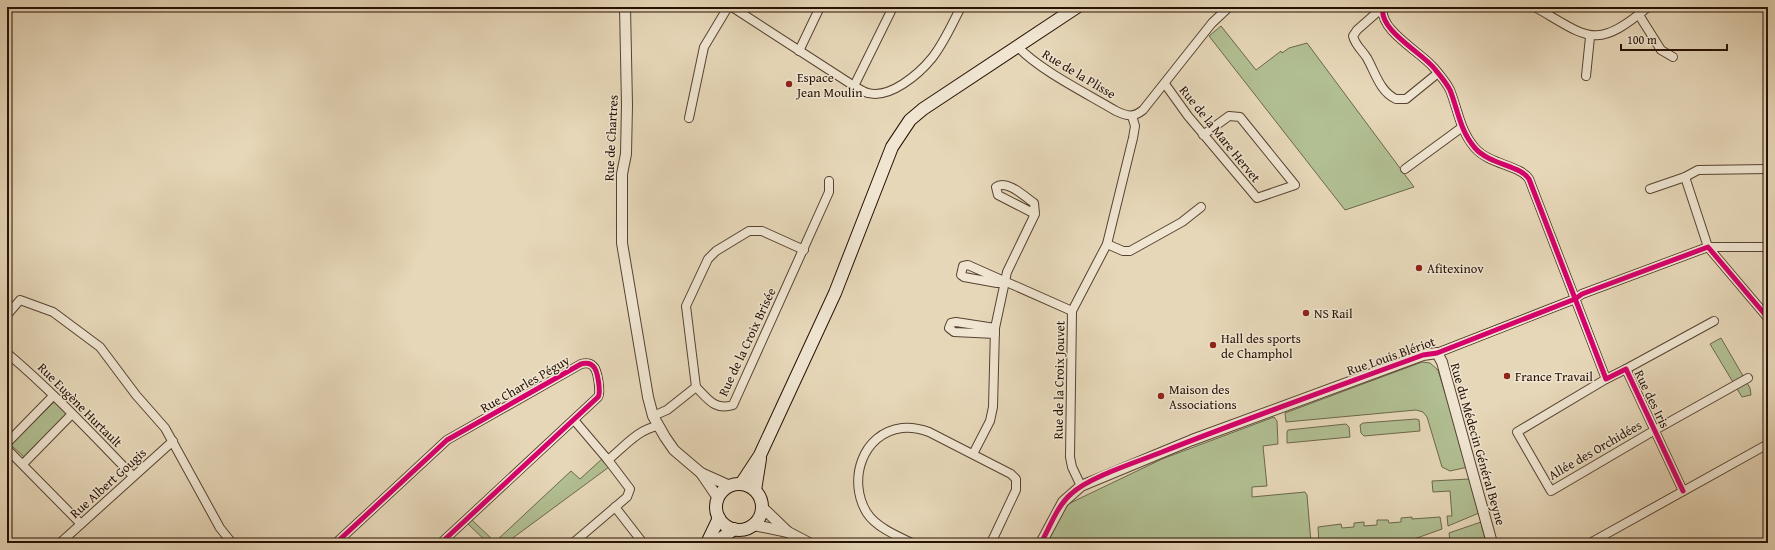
<svg xmlns="http://www.w3.org/2000/svg" width="1775" height="550" font-family="'Gentium Book Plus',serif">
  <style>
    .green { fill: #b1bf92; stroke: #6c684b }
    .lines { fill: none; stroke-linecap: round; stroke-linejoin: round }
    .minor-casing { stroke: #574231; stroke-width: 10 }
    .tertiary-casing { stroke: #574231; stroke-width: 12 }
    .secondary-casing { stroke: #271104; stroke-width: 14 }
    .minor { stroke: #efe5d1; stroke-width: 8 }
    .tertiary { stroke: #efe5d1; stroke-width: 10 }
    .secondary { stroke: #efe5d1; stroke-width: 12 }
    .cycleway-casing { stroke: #efe5d1; stroke-width: 8 }
    .cycleway { stroke: #d6006c; stroke-width: 5 }
    .poi-dot { fill: #8f2418; stroke: #efe5d1; stroke-width: 1.5 }
    .labels { text-anchor: middle; dominant-baseline: central; stroke-width: 3; stroke-linejoin: round; paint-order: stroke }
    .street-label { font-size: 13px; fill: #271104; stroke: #efe5d1 }
    .poi-label { font-size: 13px; fill: #271104; stroke: #efe5d1; text-anchor: start }
  </style>
  <rect width="100%" height="100%" fill="#e6d7b8"/>
  <filter id="stains"><feTurbulence type="fractalNoise" baseFrequency=".005" numOctaves="4"/><feColorMatrix values="0 0 0 0 .2 0 0 0 0 .09 0 0 0 0 .02 0 0 0 .5 -.17"/></filter>
  <radialGradient id="worn" r=".72"><stop offset=".6" stop-color="#630" stop-opacity="0"/><stop offset="1" stop-color="#630" stop-opacity=".3"/></radialGradient>
  <g class="green">
    <path d="M1221 26 1256 70 1281 51 1282 53 1289 48 1307 43 1414 187 1345 210 1209 36Z"/>
    <path d="M1721 338 1750 388 1751 395 1742 397 1710 344Z"/>
    <path d="M1422 362 1430 363 1438 370 1468 467 1450 471 1442 467 1427 417 1423 412 1416 410 1286 422 1285 413Z"/>
    <path d="M55 401 68 414 24 457 11 445Z"/>
    <path d="M1274 417 1277 421 1278 444 1263 446 1267 486 1252 487V497L1305 492 1307 495 1311 543H1047L1066 505 1162 459Z"/>
    <path d="M1416 419 1419 420 1420 431 1364 436 1361 433 1360 425 1363 423Z"/>
    <path d="M1346 424 1349 427 1350 437 1287 443V432L1288 430Z"/>
    <path d="M603 458 609 467 506 543H488L468 524 472 520 495 542 571 471 580 479Z"/>
    <path d="M1469 479 1471 481 1479 513 1448 526 1447 516H1452L1450 491 1433 492 1432 481Z"/>
    <path d="M1412 517V519L1440 517 1442 529 1403 543H1319L1318 527 1341 524 1342 528 1354 527V523L1364 522V526L1377 525V520H1388L1389 523 1401 522V518Z"/>
    <path d="M1481 522 1486 543H1454V541H1450L1449 533Z"/>
  </g>
  <g class="lines">
    <g class="minor-casing">
      <g id="minor">
        <path d="M732 7 854 86C858 88 863 92 868 93 890 99 919 74 932 58 944 43 952 24 961 7"/>
        <path d="M1383 7C1378 30 1421 52 1434 68 1439 74 1446 82 1450 90 1458 110 1460 131 1475 148 1490 165 1520 165 1529 179L1606 379 1626 369 1683 491"/>
        <path d="M1535 7C1589 38 1595 51 1648 7"/>
        <path d="M1382 8 1357 30 1353 36C1355 45 1362 50 1367 58 1375 72 1380 92 1396 99H1406L1438 73"/>
        <path d="M1639 15 1661 50 1673 57"/>
        <path d="M1017 46C1039 70 1086 93 1116 111 1127 116 1133 118 1143 110L1212 23 1229 7"/>
        <path d="M799 51 820 7"/>
        <path d="M1586 76 1590 37"/>
        <path d="M1165 84 1188 116 1257 198 1295 185 1240 117 1229 116 1203 135"/>
        <path d="M854 86 893 7"/>
        <path d="M689 118 704 47 728 7"/>
        <path d="M1405 169 1461 128"/>
        <path d="M1685 177 1708 247H1768"/>
        <path d="M1650 189 1685 177 1698 170 1768 169"/>
        <path d="M1107 244 1123 251H1130L1182 222 1201 207"/>
        <path d="M1004 283H997L964 277 961 275 963 266 968 265 1072 311"/>
        <path d="M7 315 20 300 53 312 100 347 136 395 165 428 220 528 232 543"/>
        <path d="M995 334 954 332 949 328 951 323 956 322 995 328"/>
        <path d="M7 353C52 391 92 434 133 476"/>
        <path d="M1437 353 1575 299 1582 294 1708 247 1768 318"/>
        <path d="M1626 369 1714 321"/>
        <path d="M1606 379 1517 432 1551 491 1655 430 1748 378"/>
        <path d="M696 387C708 399 715 411 733 405L829 192V181"/>
        <path d="M653 416 667 410 696 387 686 306 708 259 716 251 749 231H762L804 250"/>
        <path d="M574 420 608 460C623 448 638 429 658 426"/>
        <path d="M7 443 53 396"/>
        <path d="M7 449 81 524"/>
        <path d="M973 454 990 421 993 407 995 328 1007 272 1035 214 1034 203C1025 197 1007 179 996 187L998 195 1035 214"/>
        <path d="M23 464 72 414"/>
        <path d="M1081 486 1072 467 1070 457 1072 311 1107 244 1133 138 1135 126 1132 116"/>
        <path d="M615 507 643 543"/>
        <path d="M60 543 173 441"/>
        <path d="M336 543 447 440 581 364C585 363 590 363 593 366 598 370 601 393 598 397L441 543"/>
        <path d="M573 543 627 497 630 489 608 460"/>
        <path d="M912 543C897 536 876 527 867 513 847 481 862 433 902 428 912 427 921 429 929 432L1011 474 1016 479V490L991 543"/>
        <path d="M1590 543 1768 444"/>
      </g>
    </g>
    <g class="tertiary-casing">
      <g id="tertiary">
        <path d="M625 7 627 105 626 154 622 174V243L648 397 653 416 665 437 674 450 701 473 718 498"/>
        <path d="M701 473 730 486"/>
        <path d="M763 508 788 532 809 543"/>
        <path d="M754 525 788 532"/>
        <path d="M1041 543 1063 502 1081 486 1192 440 1423 355 1437 353 1442 362 1492 543"/>
      </g>
    </g>
    <g class="secondary-casing">
      <g id="secondary">
        <path d="M741 484 760 455 835 293 892 147 910 120 923 109 1077 7"/>
        <circle cx="739" cy="507" r="23"/>
        <path d="M755 490 760 459"/>
        <path d="M707 543 719 518"/>
        <path d="M715 543 734 529"/>
      </g>
    </g>
    <use href="#minor" class="minor"/>
    <use href="#tertiary" class="tertiary"/>
    <use href="#secondary" class="secondary"/>
    <g class="cycleway-casing">
      <g id="cycleway">
        <path d="M1383 7C1378 30 1421 52 1434 68 1439 74 1446 82 1450 90 1458 110 1460 131 1475 148 1490 165 1520 165 1529 179L1606 379 1626 369 1683 491"/>
        <path d="M336 543 447 440 581 364C585 363 590 363 593 366 598 370 601 393 598 397L441 543"/>
        <path d="M1041 543C1050 527 1057 506 1071 494 1089 477 1137 462 1162 452 1248 418 1336 387 1423 355L1437 353 1575 299 1582 294 1708 247 1768 318"/>
      </g>
    </g>
    <use href="#cycleway" class="cycleway"/>
  </g>
  <g class="poi-dot">
    <circle cx="789" cy="84" r="4"/>
    <circle cx="1419" cy="268" r="4"/>
    <circle cx="1306" cy="313" r="4"/>
    <circle cx="1213" cy="345" r="4"/>
    <circle cx="1507" cy="376" r="4"/>
    <circle cx="1161" cy="396" r="4"/>
  </g>
  <g class="labels">
    <g class="street-label">
      <text transform="translate(1079 74) rotate(31)">Rue de la Plisse</text>
      <text transform="translate(1220 134) rotate(51)">Rue de la Mare Hervet</text>
      <text transform="translate(611 138) rotate(-87)">Rue de Chartres</text>
      <text transform="translate(747 342) rotate(-65)">Rue de la Croix Brisée</text>
      <text transform="translate(1391 356) rotate(-19)">Rue Louis Blériot</text>
      <text transform="translate(1059 380) rotate(-89)">Rue de la Croix Jouvet</text>
      <text transform="translate(525 384) rotate(-30)">Rue Charles Péguy</text>
      <text transform="translate(1652 399) rotate(64)">Rue des Iris</text>
      <text transform="translate(80 405) rotate(45)">Rue Eugène Hurtault</text>
      <text transform="translate(1478 444) rotate(74)">Rue du Médecin Général Beyne</text>
      <text transform="translate(1595 450) rotate(-30)">Allée des Orchidées</text>
      <text transform="translate(108 483) rotate(-42)">Rue Albert Gougis</text>
    </g>
    <g class="poi-label">
      <text x="797" y="77">Espace<tspan x="797" dy="15">Jean Moulin</tspan></text>
      <text x="1427" y="268">Afitexinov</text>
      <text x="1314" y="313">NS Rail</text>
      <text x="1221" y="338">Hall des sports<tspan x="1221" dy="15">de Champhol</tspan></text>
      <text x="1515" y="376">France Travail</text>
      <text x="1169" y="389">Maison des<tspan x="1169" dy="15">Associations</tspan></text>
    </g>
  </g>
  <rect width="1775" height="550" fill="none" stroke="#e6d7b8" stroke-width="24"/>
  <rect x="8" y="8" width="1759" height="534" fill="none" stroke="#271104" stroke-width="2"/>
  <rect x="12" y="12" width="1751" height="526" fill="none" stroke="#271104"/>
  <path d="M1621 44v6h106v-6" fill="none" stroke="#271104" stroke-width="2"/>
  <text x="1627" y="44" font-size="12" fill="#271104" stroke="#efe5d1" stroke-width="3" paint-order="stroke">100 m</text>
  <rect width="100%" height="100%" filter="url(#stains)"/>
  <rect width="100%" height="100%" fill="url(#worn)"/>
</svg>
